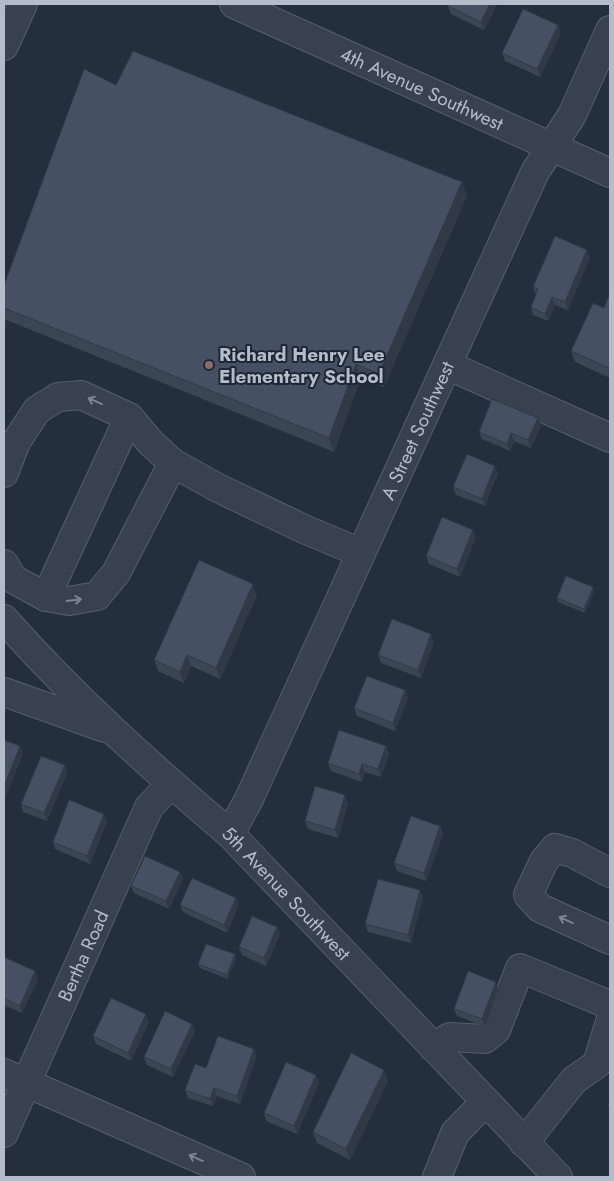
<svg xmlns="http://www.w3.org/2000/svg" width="614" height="1181" font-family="Jost,sans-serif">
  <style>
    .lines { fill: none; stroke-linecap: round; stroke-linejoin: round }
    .minor-casing { stroke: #565f6c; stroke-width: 30 }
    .minor { stroke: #38414e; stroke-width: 28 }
    .wall { fill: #3b4654 }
    .shaded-wall { fill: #303945 }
    .building { fill: #455162; stroke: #303945 }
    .oneway { stroke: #7c8592 }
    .education-dot { fill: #8d6e63; stroke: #1d2633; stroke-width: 2 }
    .labels { text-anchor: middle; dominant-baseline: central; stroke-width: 4; stroke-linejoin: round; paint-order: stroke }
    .street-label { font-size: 19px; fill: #b4bcc9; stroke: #1d2633 }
    .poi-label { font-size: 19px; font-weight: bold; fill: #b4bcc9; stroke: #1d2633; text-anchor: start }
  </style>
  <rect width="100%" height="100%" fill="#242f3e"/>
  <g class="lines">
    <g class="minor-casing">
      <g id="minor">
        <path id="s1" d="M234 4 610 173"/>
        <path d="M4 46 23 4"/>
        <path d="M447 365 610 438"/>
        <path d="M4 473 16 442 37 410 58 397 81 395 129 417 151 443 173 463 218 488 304 529 361 553"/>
        <path d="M4 564 13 579 46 597 69 601 97 596 116 573 173 463"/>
        <path d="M46 597 129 417"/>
        <path id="s2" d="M4 619C73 697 150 766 230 834L558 1177"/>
        <path d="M4 692 105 728"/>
        <path id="s3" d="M230 834 249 799 535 172 572 115 610 30"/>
        <path d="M610 873 572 853 555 848 544 861 528 895 540 908 610 940"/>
        <path d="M433 1047 450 1037 485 1039 496 1030 520 968 610 1005"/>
        <path d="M4 1073 241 1177"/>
        <path id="s4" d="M4 1133 149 807 171 784"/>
        <path d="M524 1143 574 1080 597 1064 610 1022"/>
        <path d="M437 1177 455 1133 485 1102"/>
      </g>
    </g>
    <use href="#minor" class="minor"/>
  </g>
  <g class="wall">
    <path d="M449 4H497L484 30 451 14 448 6Z"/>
    <path d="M561 33 540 77 505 61 502 53Z"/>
    <path d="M116 85 467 196 384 387 361 378 334 452 4 319V285Z"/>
    <path d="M590 257 568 310 555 305 548 321 533 315 531 307 536 294 533 287Z"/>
    <path d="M610 293V378L575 362 571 351 604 308Z"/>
    <path d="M541 425 531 448 514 441 510 451 482 439 479 432Z"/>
    <path d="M498 473 485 506 456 495 453 487Z"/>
    <path d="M476 537 460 577 429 564 426 556Z"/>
    <path d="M593 587 594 591 585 613 558 602 557 598Z"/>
    <path d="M257 595 220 679 191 666 184 683 158 671 154 660Z"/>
    <path d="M434 642 421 678 381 663 378 655Z"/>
    <path d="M405 690 408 698 395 731 357 716 354 708Z"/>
    <path d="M386 746 389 754 381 777 365 772 362 782 331 771 328 763Z"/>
    <path d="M65 765 67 773 47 821 23 812 21 804Z"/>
    <path d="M348 803 338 838 308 829 305 821Z"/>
    <path d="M107 822 90 864 55 849 53 842Z"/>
    <path d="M440 826 443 834 426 881 397 871 394 863Z"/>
    <path d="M183 879 169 909 134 893 131 886Z"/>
    <path d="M423 898 411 943 368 932 365 924Z"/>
    <path d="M180 905H239L227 933 183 912Z"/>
    <path d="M277 927 280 935 266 966 242 955 239 947Z"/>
    <path d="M235 954 236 958 228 979 200 968 198 964Z"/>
    <path d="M4 958 38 979 22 1013 4 1005Z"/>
    <path d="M498 990 485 1027 457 1016 454 1009Z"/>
    <path d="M149 1022 131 1061 96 1044 93 1036Z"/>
    <path d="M192 1024 195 1031 173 1077 147 1065 144 1057Z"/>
    <path d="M254 1049 256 1057 240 1104 217 1096 213 1106 188 1098 185 1090 206 1068Z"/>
    <path d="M316 1075 319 1083 297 1134 266 1121 264 1113Z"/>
    <path d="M388 1081 350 1160 317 1143 313 1132Z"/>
  </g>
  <g class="shaded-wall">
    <path d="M490 4H497L484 30 481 22Z"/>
    <path d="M558 25 561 33 540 77 537 69Z"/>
    <path d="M462 182 467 196 384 387 379 374Z"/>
    <path d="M587 250 590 257 568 310 565 302Z"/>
    <path d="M552 297 555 305 548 321 545 314Z"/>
    <path d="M356 364 361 378 334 452 329 438Z"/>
    <path d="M538 418 541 425 531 448 528 440Z"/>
    <path d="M511 433 514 441 510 451 507 444Z"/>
    <path d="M495 466 498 473 485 506 482 499Z"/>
    <path d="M473 530 476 537 460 577 457 569Z"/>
    <path d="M253 584 257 595 220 679 216 668Z"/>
    <path d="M593 587 594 591 585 613 584 609Z"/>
    <path d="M431 634 434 642 421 678 418 670Z"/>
    <path d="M187 655 191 666 184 683 180 672Z"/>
    <path d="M405 690 408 698 395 731 393 723Z"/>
    <path d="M20 746 23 754 4 801V787Z"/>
    <path d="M386 746 389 754 381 777 378 769Z"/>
    <path d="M362 764 365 772 362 782 359 774Z"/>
    <path d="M65 765 67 773 47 821 44 813Z"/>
    <path d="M345 795 348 803 338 838 335 830Z"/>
    <path d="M104 814 107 822 90 864 87 856Z"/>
    <path d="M440 826 443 834 426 881 424 873Z"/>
    <path d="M180 872 183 879 169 909 166 901Z"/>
    <path d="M420 890 423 898 411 943 408 935Z"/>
    <path d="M236 898 239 905 227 933 224 925Z"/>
    <path d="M277 927 280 935 266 966 264 958Z"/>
    <path d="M235 954 236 958 228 979 227 975Z"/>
    <path d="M35 971 38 979 22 1013 20 1006Z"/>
    <path d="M496 982 498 990 485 1027 482 1019Z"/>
    <path d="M146 1014 149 1022 131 1061 128 1053Z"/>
    <path d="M192 1024 195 1031 173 1077 171 1069Z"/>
    <path d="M254 1049 256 1057 240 1104 237 1096Z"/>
    <path d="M384 1070 388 1081 350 1160 346 1149Z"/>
    <path d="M316 1075 319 1083 297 1134 294 1126Z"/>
    <path d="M214 1088 217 1096 213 1106 210 1099Z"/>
  </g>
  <g class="building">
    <path d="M449 4H490L481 22 448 6Z"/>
    <path d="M523 9 558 25 537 69 502 53Z"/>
    <path d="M133 51 462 182 379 374 356 364 329 438 4 308V285L84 69 116 85Z"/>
    <path d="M555 236 587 250 565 302 552 297 545 314 531 307 538 289 533 287Z"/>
    <path d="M610 293V366L609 368 571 351 593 303 604 308Z"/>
    <path d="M492 399 538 418 528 440 511 433 507 444 479 432Z"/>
    <path d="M467 454 495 466 482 499 453 487Z"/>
    <path d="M442 517 473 530 457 569 426 556Z"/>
    <path d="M199 560 253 584 216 668 187 655 180 672 154 660Z"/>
    <path d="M566 576 593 587 584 609 557 598Z"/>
    <path d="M392 619 431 634 418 670 378 655Z"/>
    <path d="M367 676 405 690 393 723 354 708Z"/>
    <path d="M339 730 386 746 378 769 362 764 359 774 328 763Z"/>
    <path d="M4 740 20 746 4 787Z"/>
    <path d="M41 756 65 765 44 813 21 804Z"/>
    <path d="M315 786 345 795 335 830 305 821Z"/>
    <path d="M69 800 104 814 87 856 53 842Z"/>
    <path d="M411 816 440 826 424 873 394 863Z"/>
    <path d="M145 856 180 872 166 901 131 886Z"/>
    <path d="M192 878 236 898 224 925 180 905Z"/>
    <path d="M378 879 420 890 408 935 365 924Z"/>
    <path d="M252 916 277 927 264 958 239 947Z"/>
    <path d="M206 944 235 954 227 975 198 964Z"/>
    <path d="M4 957 35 971 20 1006 4 998Z"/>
    <path d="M468 971 496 982 482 1019 454 1009Z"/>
    <path d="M111 998 146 1014 128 1053 93 1036Z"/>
    <path d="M165 1011 192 1024 171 1069 144 1057Z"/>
    <path d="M218 1036 254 1049 237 1096 214 1088 210 1099 185 1090 195 1064 206 1068Z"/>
    <path d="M351 1053 384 1070 346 1149 313 1132Z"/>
    <path d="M286 1062 316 1075 294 1126 264 1113Z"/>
    <path d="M610 1100V1107L608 1106Z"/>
  </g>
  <defs><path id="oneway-shaft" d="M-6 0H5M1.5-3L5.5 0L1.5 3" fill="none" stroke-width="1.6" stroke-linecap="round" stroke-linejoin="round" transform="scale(1.25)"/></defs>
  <g class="oneway">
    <use href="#oneway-shaft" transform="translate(95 401) rotate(-156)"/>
    <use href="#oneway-shaft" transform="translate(74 600) rotate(-7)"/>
    <use href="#oneway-shaft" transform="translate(566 920) rotate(-156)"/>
    <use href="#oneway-shaft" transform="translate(196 1158) rotate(-156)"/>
  </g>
  <circle class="education-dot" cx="209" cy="365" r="5"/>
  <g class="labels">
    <g class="street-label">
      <text stroke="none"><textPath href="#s1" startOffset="206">4th Avenue Southwest</textPath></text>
      <text stroke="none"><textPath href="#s3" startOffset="445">A Street Southwest</textPath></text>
      <text stroke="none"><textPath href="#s2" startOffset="394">5th Avenue Southwest</textPath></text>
      <text stroke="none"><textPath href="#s4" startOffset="194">Bertha Road</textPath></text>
    </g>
    <g class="poi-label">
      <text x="219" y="354">Richard Henry Lee<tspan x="219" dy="22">Elementary School</tspan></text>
    </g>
  </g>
  <rect width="614" height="1181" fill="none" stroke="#b4bcc9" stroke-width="10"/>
</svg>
